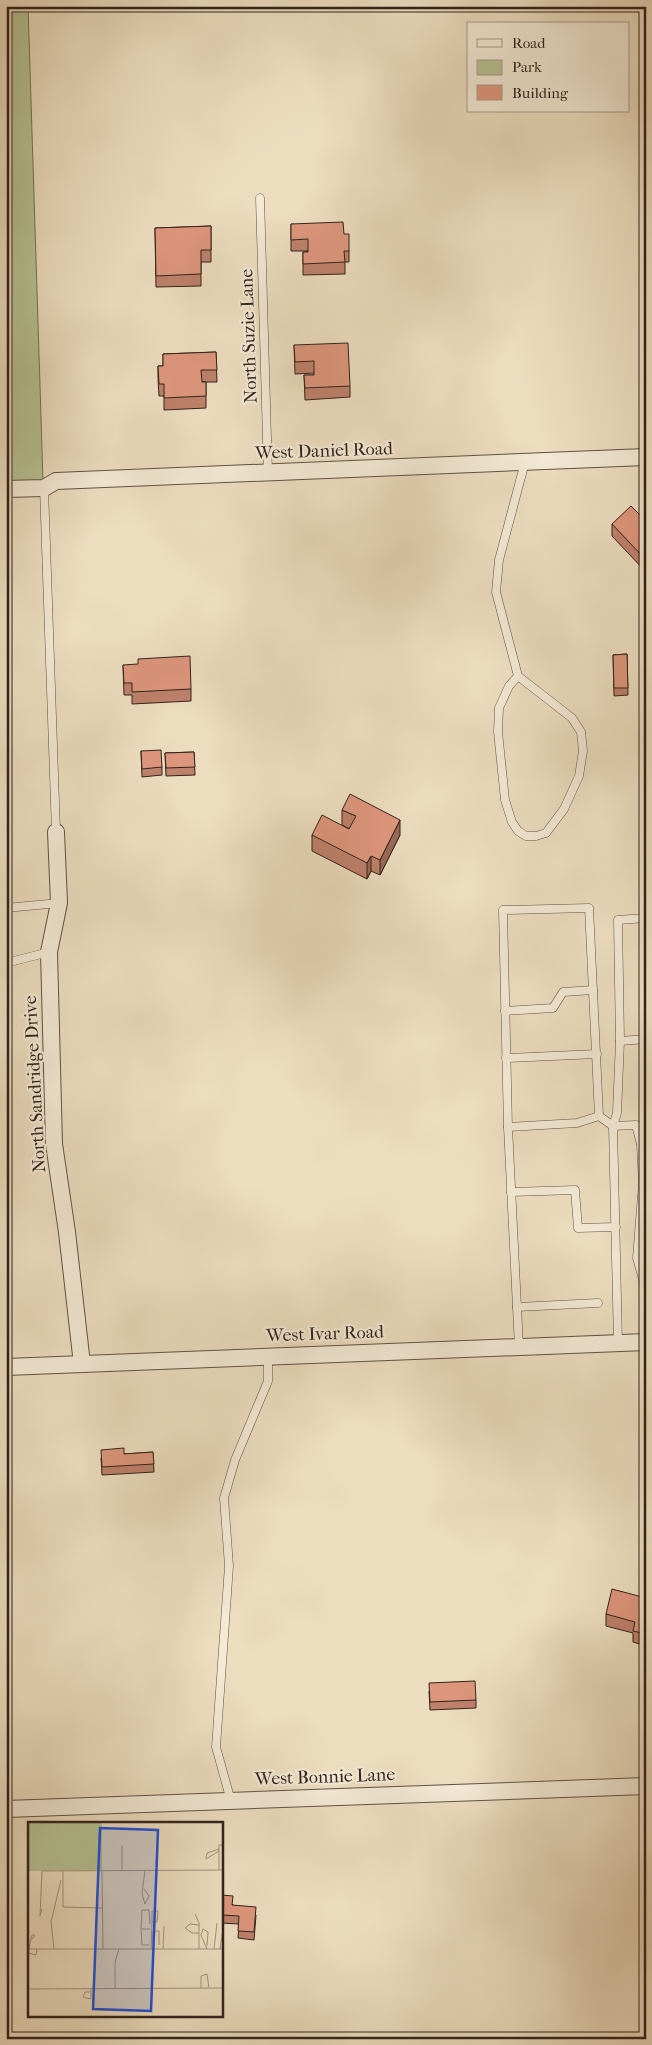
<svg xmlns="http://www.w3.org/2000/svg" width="652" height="2045" font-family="'IM FELL French Canon',serif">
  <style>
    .green { fill: #b6c294; stroke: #737258 }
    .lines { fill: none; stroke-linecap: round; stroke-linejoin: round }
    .lane-casing { stroke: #5f5146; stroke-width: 9 }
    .street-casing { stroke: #5f5146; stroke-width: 18 }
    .lane { stroke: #f3e9d5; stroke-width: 8 }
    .street { stroke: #f3e9d5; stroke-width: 16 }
    .wall { fill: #be816b; stroke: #30221d }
    .shaded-wall { fill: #9b6957; stroke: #30221d }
    .building { fill: #dd967c; stroke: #30221d }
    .labels { text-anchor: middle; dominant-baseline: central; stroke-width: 4.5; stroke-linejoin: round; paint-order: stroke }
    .street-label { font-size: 18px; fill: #30221d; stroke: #f3e9d5 }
    .inset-road { fill: none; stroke: #a1927e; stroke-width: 1 }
    .view { fill: #1d4ed8; fill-opacity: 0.15; stroke: #1d4ed8; stroke-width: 2.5 }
    .inset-edge { fill: none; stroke: #30221d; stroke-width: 2.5 }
  </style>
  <rect width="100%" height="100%" fill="#ecddbf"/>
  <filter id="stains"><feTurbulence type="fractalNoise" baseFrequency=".004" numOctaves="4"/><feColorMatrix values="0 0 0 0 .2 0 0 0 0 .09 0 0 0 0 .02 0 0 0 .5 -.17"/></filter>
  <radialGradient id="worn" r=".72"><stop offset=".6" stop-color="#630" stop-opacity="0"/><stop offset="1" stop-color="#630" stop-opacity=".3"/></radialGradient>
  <path class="green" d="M6 6H28L43 481 6 482Z"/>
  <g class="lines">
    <g class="lane-casing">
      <g id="lane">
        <path d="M260 198 268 473"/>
        <path d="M44 488 56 832"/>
        <path d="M518 676 509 686 499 708 498 732 505 800 512 822 518 831 526 836H536L546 833 564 809 579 776 583 751 581 732 572 718 518 676 496 592 499 560 525 462"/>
        <path d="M6 908 59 903"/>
        <path d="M6 963 49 952"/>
        <path d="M505 1011 553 1008 563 992 593 990"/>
        <path d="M620 1041 646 1039"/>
        <path d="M506 1058 597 1054"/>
        <path d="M599 1116 577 1123 508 1127 503 910 589 908 599 1116 613 1126 636 1125 641 1144"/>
        <path d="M508 1127 517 1307 598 1303"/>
        <path d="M511 1192 575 1190 578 1228 616 1227"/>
        <path d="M646 1290 637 1258 643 1183 641 1144 646 1143"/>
        <path d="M517 1307 519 1347"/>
        <path d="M618 1343 613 1126 617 1113 620 1041 618 920 646 918"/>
        <path d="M231 1801 216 1747 229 1566 224 1498 235 1460 268 1381V1357"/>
      </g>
    </g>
    <g class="street-casing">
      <g id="street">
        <path d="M6 489 44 488 56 481 646 457"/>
        <path d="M56 832 59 903 49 952 54 1144 67 1232 82 1364"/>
        <path d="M6 1367 646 1342"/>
        <path d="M6 1809 646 1786"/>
      </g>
    </g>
    <use href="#lane" class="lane"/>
    <use href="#street" class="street"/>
  </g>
  <g class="wall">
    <path d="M291 224 344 234 349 251V262H345V274L303 275V252H308V251H291Z"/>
    <path d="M211 226V262H201V286L156 287 155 228Z"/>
    <path d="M294 345 350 386V397L305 400 304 375H314V373L295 374Z"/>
    <path d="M216 352 217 382H202H206V408L164 410V396H159L158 378V366H163V354Z"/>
    <path d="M646 521V572L612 536V524Z"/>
    <rect x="642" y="628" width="4" height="16"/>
    <path d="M627 654 628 695 614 696 613 655Z"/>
    <path d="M123 665 191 689V701L132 704V695H124Z"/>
    <path d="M141 751 162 767V775L142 777Z"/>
    <path d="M194 752 195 775 166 776 165 753Z"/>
    <path d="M342 810 400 835 380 875 371 871 367 879 312 851V835L349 829H350L342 825Z"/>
    <path d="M153 1452 154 1472 102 1475 101 1458 124 1454Z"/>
    <path d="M646 1598V1646L633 1642V1633L606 1626V1614Z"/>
    <path d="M429 1691 476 1700V1708L430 1710Z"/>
    <path d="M221 1895 233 1905 256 1915 254 1940 238 1938 239 1924 221 1923Z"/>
  </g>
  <g class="shaded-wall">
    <path d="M400 820V835L380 875V860Z"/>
    <path d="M371 856V871L367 879V863Z"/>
  </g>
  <g class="building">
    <path d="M343 222 344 234H349V251H344L345 262 303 264V252H308V239L291 240V224Z"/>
    <path d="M211 226V250H201V274L156 276 155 228Z"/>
    <path d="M348 343 350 386 305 388 304 375H314V361L295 362 294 345Z"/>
    <path d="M216 352 217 370H201L202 382H206V396L164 398V384H159L158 366H163V354Z"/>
    <path d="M631 506 646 521V560L612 524Z"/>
    <rect x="642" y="628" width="4" height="12"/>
    <path d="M627 654 628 688H614L613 655Z"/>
    <path d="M190 656 191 689 132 692V683H124L123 665 138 664V659Z"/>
    <path d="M161 750 162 767 142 769 141 751Z"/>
    <path d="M194 752 195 767 166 768 165 753Z"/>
    <path d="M350 794 400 820 380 860 371 856 367 863 312 835 322 815 349 829 356 816 342 810Z"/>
    <path d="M124 1448V1454L153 1452 154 1464 102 1467 101 1450Z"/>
    <path d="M612 1589 646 1598V1634L633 1631 635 1622 606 1614Z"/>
    <path d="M475 1681 476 1700 430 1702 429 1683Z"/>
    <path d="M221 1895 233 1896 232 1905 256 1907 254 1932 238 1931 239 1916 221 1915Z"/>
  </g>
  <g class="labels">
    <g class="street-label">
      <text transform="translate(249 336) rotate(-92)">North Suzie Lane</text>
      <text transform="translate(324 451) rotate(-2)">West Daniel Road</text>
      <text transform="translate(35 1084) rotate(-93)">North Sandridge Drive</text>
      <text transform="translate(325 1334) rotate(-2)">West Ivar Road</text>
      <text transform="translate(325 1777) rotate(-2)">West Bonnie Lane</text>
    </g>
  </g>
  <g transform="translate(28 1822)">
    <rect width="195" height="195" fill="#ecddbf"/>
    <path d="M0 0H74V48L0 49Z" fill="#b6c294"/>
    <path class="inset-road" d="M191 27 179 31 178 37 191 29M94 48V24M191 48V23H195M35 49V85L74 86M74 49 75 127M116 67 121 74 117 82 114 72 117 48M14 87 12 94 14 49 195 48M167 92 171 101V127M122 102 121 88H114L113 107H122M171 103 162 102 157 106 164 111H171M113 107 114 123H121M4 117 7 113H4L0 131 8 133 9 127M125 122V109H131V123M179 124 180 110 175 107 173 113 179 127M0 127H195M26 127 23 100 33 58M123 127 124 100H129L130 89H124V100M135 127 136 104M186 127 189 101M192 127 195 107M87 166V140L91 127M173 166V154L179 152 181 166M0 167 195 166M63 170H57L55 175 63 177V166"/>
    <path class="view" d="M72 6 130 8 123 189 65 187Z"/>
    <rect width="195" height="195" class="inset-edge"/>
  </g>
  <rect width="652" height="2045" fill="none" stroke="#ecddbf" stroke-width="25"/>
  <rect x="8" y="8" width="637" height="2030" fill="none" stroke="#30221d" stroke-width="2.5"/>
  <rect x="12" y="12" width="627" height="2020" fill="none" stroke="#30221d"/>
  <rect x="467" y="22" width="162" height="90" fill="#f3e9d5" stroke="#a5998b"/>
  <rect x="477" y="39" width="25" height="8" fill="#f3e9d5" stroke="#a5998b"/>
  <text x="512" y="48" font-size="15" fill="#30221d">Road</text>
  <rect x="477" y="60" width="25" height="15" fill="#b6c294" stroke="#a5998b"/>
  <text x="512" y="72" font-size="15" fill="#30221d">Park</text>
  <rect x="477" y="85" width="25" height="15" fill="#dd967c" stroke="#a5998b"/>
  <text x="512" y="98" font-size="15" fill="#30221d">Building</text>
  <rect width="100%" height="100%" filter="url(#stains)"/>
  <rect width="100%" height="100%" fill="url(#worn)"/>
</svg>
